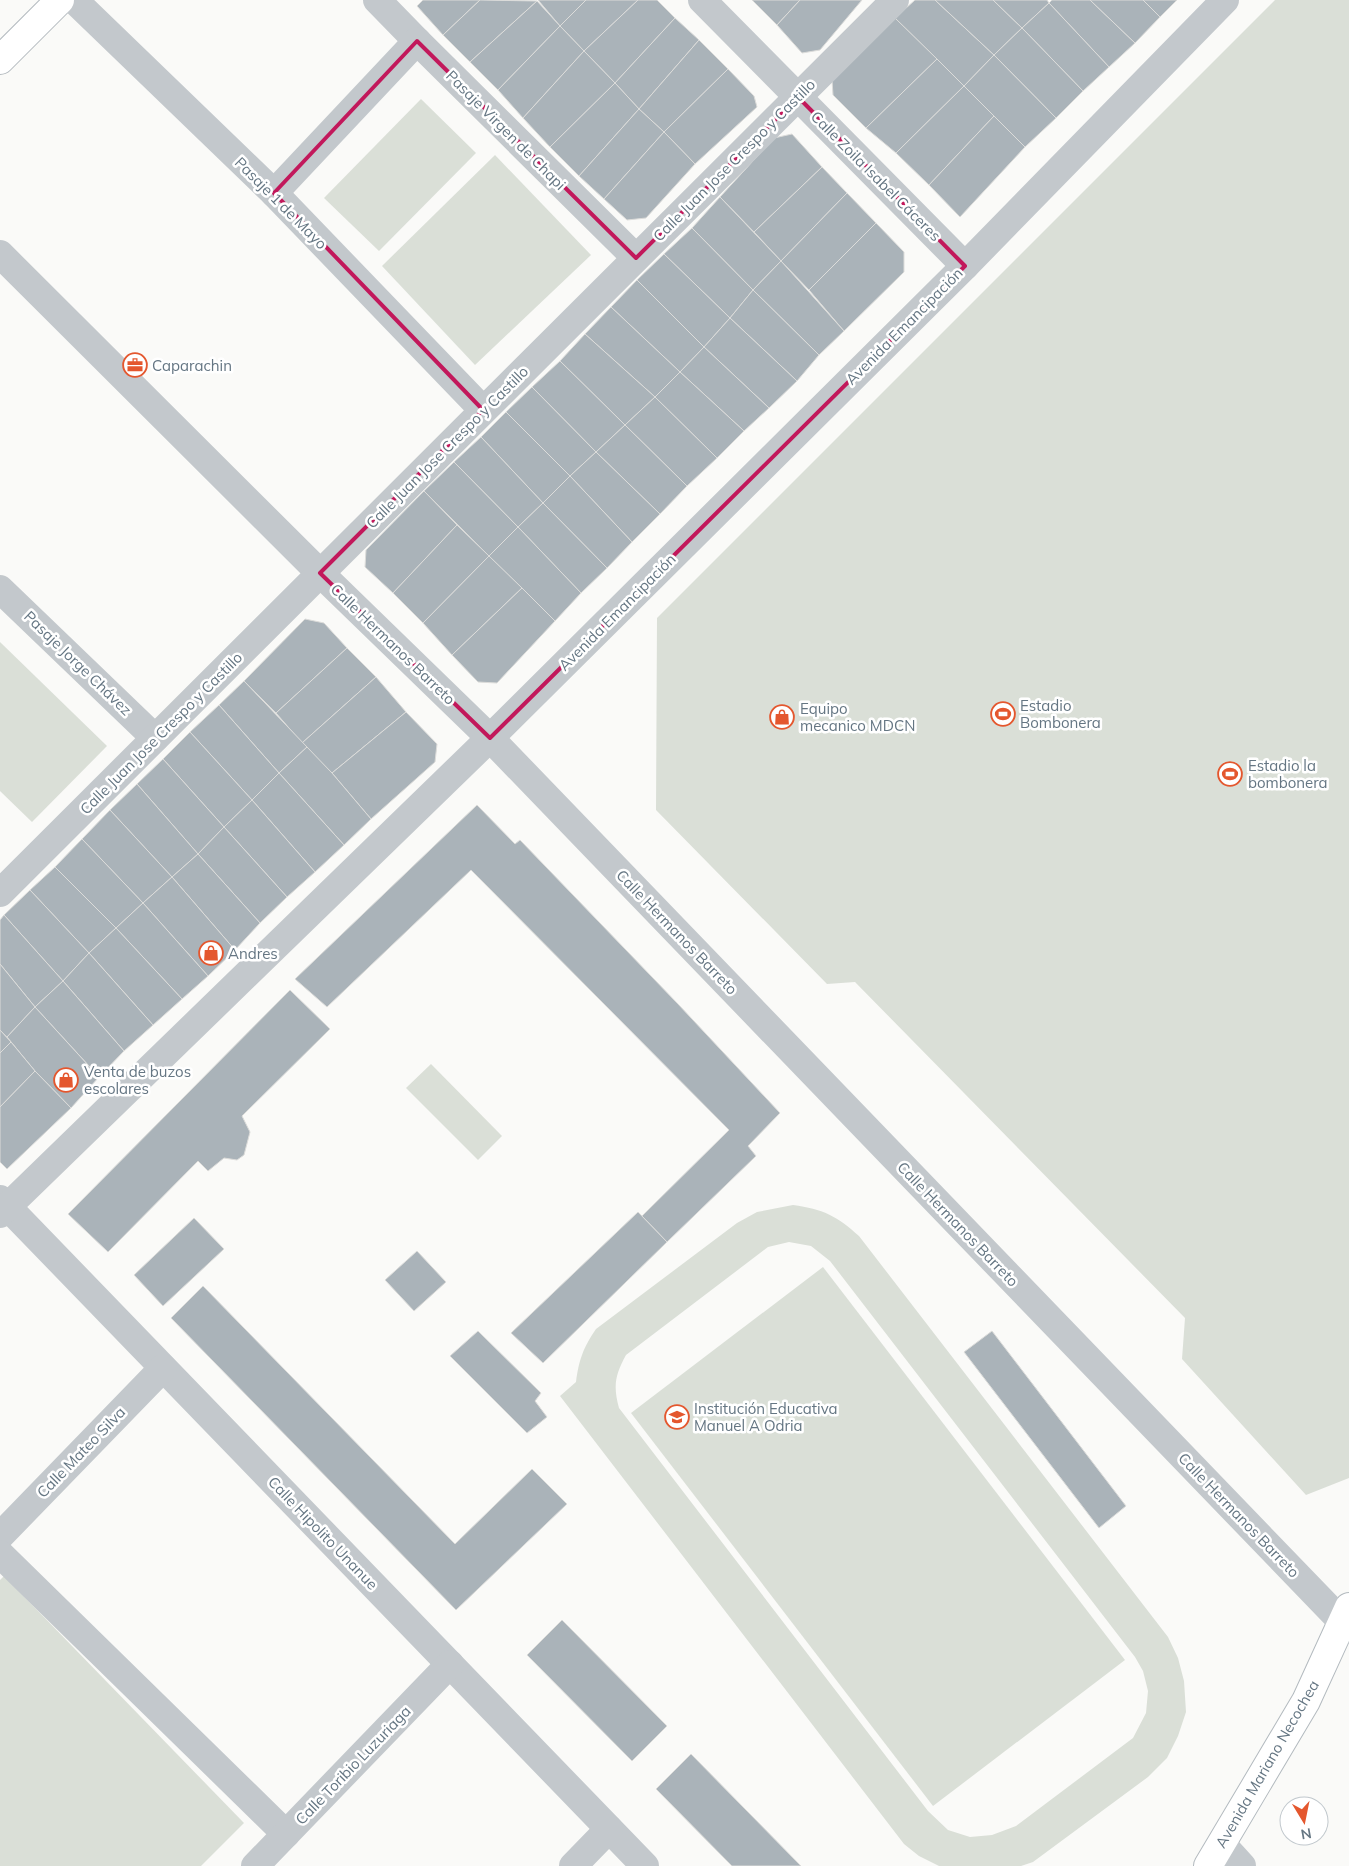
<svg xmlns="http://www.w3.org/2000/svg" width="1349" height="1866" font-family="Mulish,sans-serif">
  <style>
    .green { fill: #dadfd7; fill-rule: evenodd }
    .building { fill: #aab3b9; stroke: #dcdcda }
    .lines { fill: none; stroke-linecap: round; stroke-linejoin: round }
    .secondary-casing { stroke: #b3babf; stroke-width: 30 }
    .street { stroke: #c3c8cc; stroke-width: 28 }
    .secondary { stroke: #fff; stroke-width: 28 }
    .marked { fill: none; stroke: #c2185b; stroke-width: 4; stroke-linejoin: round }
    .labels { text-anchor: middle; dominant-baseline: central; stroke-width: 5; stroke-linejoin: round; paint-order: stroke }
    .street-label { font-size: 15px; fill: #657683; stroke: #fff }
    .poi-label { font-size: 15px; fill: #657683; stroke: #fff; text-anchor: start }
  </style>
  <rect width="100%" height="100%" fill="#fafaf8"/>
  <g class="green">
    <path d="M1275 0H1349V1478L1306 1495 1182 1359 1185 1318 855 982 827 984 656 810 657 618Z"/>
    <path d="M421 99 476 153 379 251 324 198Z"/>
    <path d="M495 155 591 255 475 365 382 266Z"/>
    <path d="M0 642 107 746 32 822 0 791Z"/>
    <path d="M431 1064 502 1136 478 1160 406 1088Z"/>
    <path d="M793 1205C823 1209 837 1216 859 1236L1168 1637 1178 1658 1184 1681 1186 1712 1178 1736 1167 1758 1148 1777 1033 1862 1021 1866H939L919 1856 904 1844 560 1396 576 1382C579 1360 583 1348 596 1329L737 1223 757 1212ZM789 1242 811 1246 830 1261 1135 1657 1143 1671 1148 1691 1146 1713 1133 1738 1016 1826 992 1835 970 1837 948 1830 928 1811 619 1408C613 1386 615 1375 626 1355L768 1247Z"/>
    <path d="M823 1267 1125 1660 933 1806 631 1413Z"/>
    <path d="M4 1576 244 1823 201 1866H0V1580Z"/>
  </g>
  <g class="building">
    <path d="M423 0H480L443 35 417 6Z"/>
    <path d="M480 0 537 1 470 62 443 35Z"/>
    <path d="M538 0H586L560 26Z"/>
    <path d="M586 0H638L584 51 560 26Z"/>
    <path d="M638 0H657L675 18 615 83 584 51Z"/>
    <path d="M752 0H800L777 25Z"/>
    <path d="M800 0H862L820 50 802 53 777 25Z"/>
    <path d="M915 0H935L994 55 964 86 895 18Z"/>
    <path d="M935 0H993L1022 28 994 55Z"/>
    <path d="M993 0H1047L1049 3 1022 28Z"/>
    <path d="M1052 0H1090L1135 43 1109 67 1049 3Z"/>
    <path d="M1090 0H1143L1160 17 1135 43Z"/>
    <path d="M1143 0H1177L1160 17Z"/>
    <path d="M537 1 560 26 498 90 470 62Z"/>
    <path d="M1049 3 1109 67 1083 91 1022 28Z"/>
    <path d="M675 18 699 40 639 109 615 83Z"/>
    <path d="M895 18 937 59 866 128 833 95 832 80Z"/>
    <path d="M560 26 584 51 523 118 498 90Z"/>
    <path d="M1022 28 1083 91 1056 118 994 55Z"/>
    <path d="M699 40 728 69 664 132 639 109Z"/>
    <path d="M584 51 615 83 550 147 523 118Z"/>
    <path d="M994 55 1056 118 1025 147 964 86Z"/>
    <path d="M937 59 964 86 896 153 866 128Z"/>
    <path d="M728 69 754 96 757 107 695 164 664 132Z"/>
    <path d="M615 83 639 109 579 176 550 147Z"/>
    <path d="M964 86 994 116 929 185 896 153Z"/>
    <path d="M639 109 664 132 604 199 579 176Z"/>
    <path d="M994 116 1025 147 960 217 929 185Z"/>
    <path d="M664 132 695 164 646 218 627 220 604 199Z"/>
    <path d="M792 134 822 167 754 232 720 197 774 138Z"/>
    <path d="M822 167 847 193 781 261 754 232Z"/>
    <path d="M847 193 876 223 809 290 781 261Z"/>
    <path d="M720 197 781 261 753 290 692 228Z"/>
    <path d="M876 223 904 252V272L844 331 809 290Z"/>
    <path d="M692 228 753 290 730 318 664 254Z"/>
    <path d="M664 254 730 318 704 347 637 280Z"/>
    <path d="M781 261 844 331 819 355 753 290Z"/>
    <path d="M637 280 704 347 680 372 611 307Z"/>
    <path d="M753 290 819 355 797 381 730 318Z"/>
    <path d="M611 307 680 372 655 397 585 334Z"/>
    <path d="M730 318 797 381 769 408 704 347Z"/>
    <path d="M585 334 655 397 625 425 560 361Z"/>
    <path d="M704 347 769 408 744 431 680 372Z"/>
    <path d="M560 361 625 425 596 452 532 387Z"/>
    <path d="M680 372 744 431 717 458 655 397Z"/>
    <path d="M532 387 596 452 570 476 506 412Z"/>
    <path d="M655 397 717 458 687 486 625 425Z"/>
    <path d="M506 412 570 476 543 503 481 437Z"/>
    <path d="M625 425 687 486 660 514 596 452Z"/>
    <path d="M481 437 543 503 518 527 454 462Z"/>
    <path d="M596 452 660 514 632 542 570 476Z"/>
    <path d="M454 462 518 527 489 556 424 491Z"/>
    <path d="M570 476 632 542 607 568 543 503Z"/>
    <path d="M424 491 457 525 393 593 365 567 366 550Z"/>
    <path d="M543 503 607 568 581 593 518 527Z"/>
    <path d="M457 525 489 556 423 623 393 593Z"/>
    <path d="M518 527 581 593 555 621 489 556Z"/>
    <path d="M489 556 522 588 452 655 423 623Z"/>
    <path d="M522 588 555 621 497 683 478 682 452 655Z"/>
    <path d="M305 619 324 623 347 648 276 713 244 681Z"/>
    <path d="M347 648 376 677 302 743 276 713Z"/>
    <path d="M376 677 406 712 332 773 302 743Z"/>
    <path d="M244 681 307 747 279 773 219 705Z"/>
    <path d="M219 705 279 773 252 800 190 732Z"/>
    <path d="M406 712 437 744 435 762 371 819 332 773Z"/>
    <path d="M190 732 252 800 224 827 163 759Z"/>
    <path d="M307 747 332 773 371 819 344 845 279 773Z"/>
    <path d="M163 759 224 827 198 854 137 784Z"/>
    <path d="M279 773 344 845 315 872 252 800Z"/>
    <path d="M137 784 198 854 172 877 110 810Z"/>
    <path d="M252 800 315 872 287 897 224 827Z"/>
    <path d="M477 805 515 844 520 840 678 1004 780 1113 748 1146 756 1156 667 1242 642 1216 729 1130 471 870 327 1007 295 979Z"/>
    <path d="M110 810 172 877 143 903 82 839Z"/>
    <path d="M224 827 287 897 260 923 198 854Z"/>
    <path d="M82 839 143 903 116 928 55 867Z"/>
    <path d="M198 854 260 923 235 950 172 877Z"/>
    <path d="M55 867 116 928 89 953 30 890Z"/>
    <path d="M172 877 235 950 208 976 143 903Z"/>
    <path d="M30 890 89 953 63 981 4 915Z"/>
    <path d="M143 903 208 976 182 999 116 928Z"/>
    <path d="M4 915 63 981 35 1007 0 964V920Z"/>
    <path d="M116 928 182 999 153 1025 89 953Z"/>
    <path d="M89 953 153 1025 124 1051 63 981Z"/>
    <path d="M0 964 35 1007 7 1037 0 1030Z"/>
    <path d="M63 981 124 1051 99 1077 35 1007Z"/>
    <path d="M290 990 330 1029 242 1116 250 1132 244 1155 237 1160 224 1158 208 1171 198 1161 108 1252 68 1214Z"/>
    <path d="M35 1007 99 1077 71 1108 35 1071 7 1037Z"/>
    <path d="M0 1030 11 1042 0 1053Z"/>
    <path d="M11 1042 35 1071 0 1107V1053Z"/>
    <path d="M35 1071 71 1108 7 1169 0 1162V1107Z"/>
    <path d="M638 1212 667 1242 543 1363 511 1333Z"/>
    <path d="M194 1218 224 1249 163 1306 134 1275Z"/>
    <path d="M417 1251 446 1282 414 1311 385 1280Z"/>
    <path d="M203 1286 455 1544 532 1469 567 1504 456 1610 171 1318Z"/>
    <path d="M478 1331 541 1393 535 1401 547 1417 527 1433 450 1356Z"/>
    <path d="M992 1331 1126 1506 1099 1528 964 1352Z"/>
    <path d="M562 1620 667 1726 632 1761 527 1655Z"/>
    <path d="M691 1754 801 1866H732L656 1789Z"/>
  </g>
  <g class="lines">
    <g class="secondary-casing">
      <g id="secondary">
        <path d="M0 60 60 0"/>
        <path d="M1208 1866 1306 1701 1349 1607"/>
      </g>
    </g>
    <g class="street">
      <path d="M74 0 274 193 483 410"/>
      <path d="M377 0 417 41 636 258"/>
      <path d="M702 0 965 266"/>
      <path d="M274 193 417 41"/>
      <path d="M0 254 320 573 490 738 1349 1629"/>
      <path d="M0 589 155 738"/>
      <path d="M0 893 895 0"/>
      <path d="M0 1199 645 1866"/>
      <path d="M0 1214 490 738 965 266 1225 0"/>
      <path d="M0 1536 163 1368"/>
      <path d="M0 1554 286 1834"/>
      <path d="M1222 1844 1242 1866"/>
      <path d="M255 1866 450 1664"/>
      <path d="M573 1866 609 1829"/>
    </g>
    <use href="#secondary" class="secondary"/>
  </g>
  <path class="marked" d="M417 41 636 258 798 97 965 266 490 738 320 573 483 410 274 193Z"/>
  <defs>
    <g id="office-ring" transform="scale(1.25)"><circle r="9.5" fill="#fff" stroke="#e4572e" stroke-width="1.5"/><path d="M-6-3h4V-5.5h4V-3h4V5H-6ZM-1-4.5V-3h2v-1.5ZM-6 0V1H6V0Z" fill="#e4572e"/></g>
    <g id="stadium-ring" transform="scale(1.25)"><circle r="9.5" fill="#fff" stroke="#e4572e" stroke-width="1.5"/><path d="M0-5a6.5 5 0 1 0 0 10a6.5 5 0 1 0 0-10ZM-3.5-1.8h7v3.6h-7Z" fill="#e4572e"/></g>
    <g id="shop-ring" transform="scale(1.25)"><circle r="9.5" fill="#fff" stroke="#e4572e" stroke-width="1.5"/><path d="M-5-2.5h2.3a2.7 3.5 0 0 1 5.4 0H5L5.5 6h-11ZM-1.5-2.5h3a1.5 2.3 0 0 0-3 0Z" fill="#e4572e"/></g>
    <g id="school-ring" transform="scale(1.25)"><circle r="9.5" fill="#fff" stroke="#e4572e" stroke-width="1.5"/><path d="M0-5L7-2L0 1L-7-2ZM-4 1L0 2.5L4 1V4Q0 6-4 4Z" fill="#e4572e"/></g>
  </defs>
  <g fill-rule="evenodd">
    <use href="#office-ring" x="135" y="365"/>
    <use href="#stadium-ring" x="1003" y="714"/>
    <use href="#shop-ring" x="782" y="717"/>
    <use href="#stadium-ring" x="1230" y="774"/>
    <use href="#shop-ring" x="211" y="953"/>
    <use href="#shop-ring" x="66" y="1080"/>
    <use href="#school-ring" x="677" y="1417"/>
  </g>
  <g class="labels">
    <g class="street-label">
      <text transform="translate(506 130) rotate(45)">Pasaje Virgen de Chapi</text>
      <text transform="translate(734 160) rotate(-45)">Calle Juan Jose Crespo y Castillo</text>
      <text transform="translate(876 176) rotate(45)">Calle Zoila Isabel Cáceres</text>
      <text transform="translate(281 203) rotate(45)">Pasaje 1 de Mayo</text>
      <text transform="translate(904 326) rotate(-45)">Avenida Emancipación</text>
      <text transform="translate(447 447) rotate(-45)">Calle Juan Jose Crespo y Castillo</text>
      <text transform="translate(617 612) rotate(-45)">Avenida Emancipación</text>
      <text transform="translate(393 644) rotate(44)">Calle Hermanos Barreto</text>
      <text transform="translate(78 663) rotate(44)">Pasaje Jorge Chávez</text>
      <text transform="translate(161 733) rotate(-45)">Calle Juan Jose Crespo y Castillo</text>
      <text transform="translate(677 932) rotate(46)">Calle Hermanos Barreto</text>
      <text transform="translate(958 1224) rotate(46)">Calle Hermanos Barreto</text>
      <text transform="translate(81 1452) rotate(-46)">Calle Mateo Silva</text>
      <text transform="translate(1239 1515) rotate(46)">Calle Hermanos Barreto</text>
      <text transform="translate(323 1533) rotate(46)">Calle Hipolito Unanue</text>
      <text transform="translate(1267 1764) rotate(-60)">Avenida Mariano Necochea</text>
      <text transform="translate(353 1765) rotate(-46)">Calle Toribio Luzuriaga</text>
    </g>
    <g class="poi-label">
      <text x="152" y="365">Caparachin</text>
      <text x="1020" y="705">Estadio<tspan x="1020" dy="17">Bombonera</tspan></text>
      <text x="800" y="708">Equipo<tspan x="800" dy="17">mecanico MDCN</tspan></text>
      <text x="1248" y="765">Estadio la<tspan x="1248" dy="17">bombonera</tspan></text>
      <text x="228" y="953">Andres</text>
      <text x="84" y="1071">Venta de buzos<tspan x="84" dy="17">escolares</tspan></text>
      <text x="694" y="1408">Institución Educativa<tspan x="694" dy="17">Manuel A Odria</tspan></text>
    </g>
  </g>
  <g transform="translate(1304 1821) rotate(170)"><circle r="24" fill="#ffffff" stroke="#c1c8cd"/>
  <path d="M0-4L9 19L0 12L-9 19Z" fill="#e4572e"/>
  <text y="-8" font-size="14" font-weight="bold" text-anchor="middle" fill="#657683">N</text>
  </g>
</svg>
